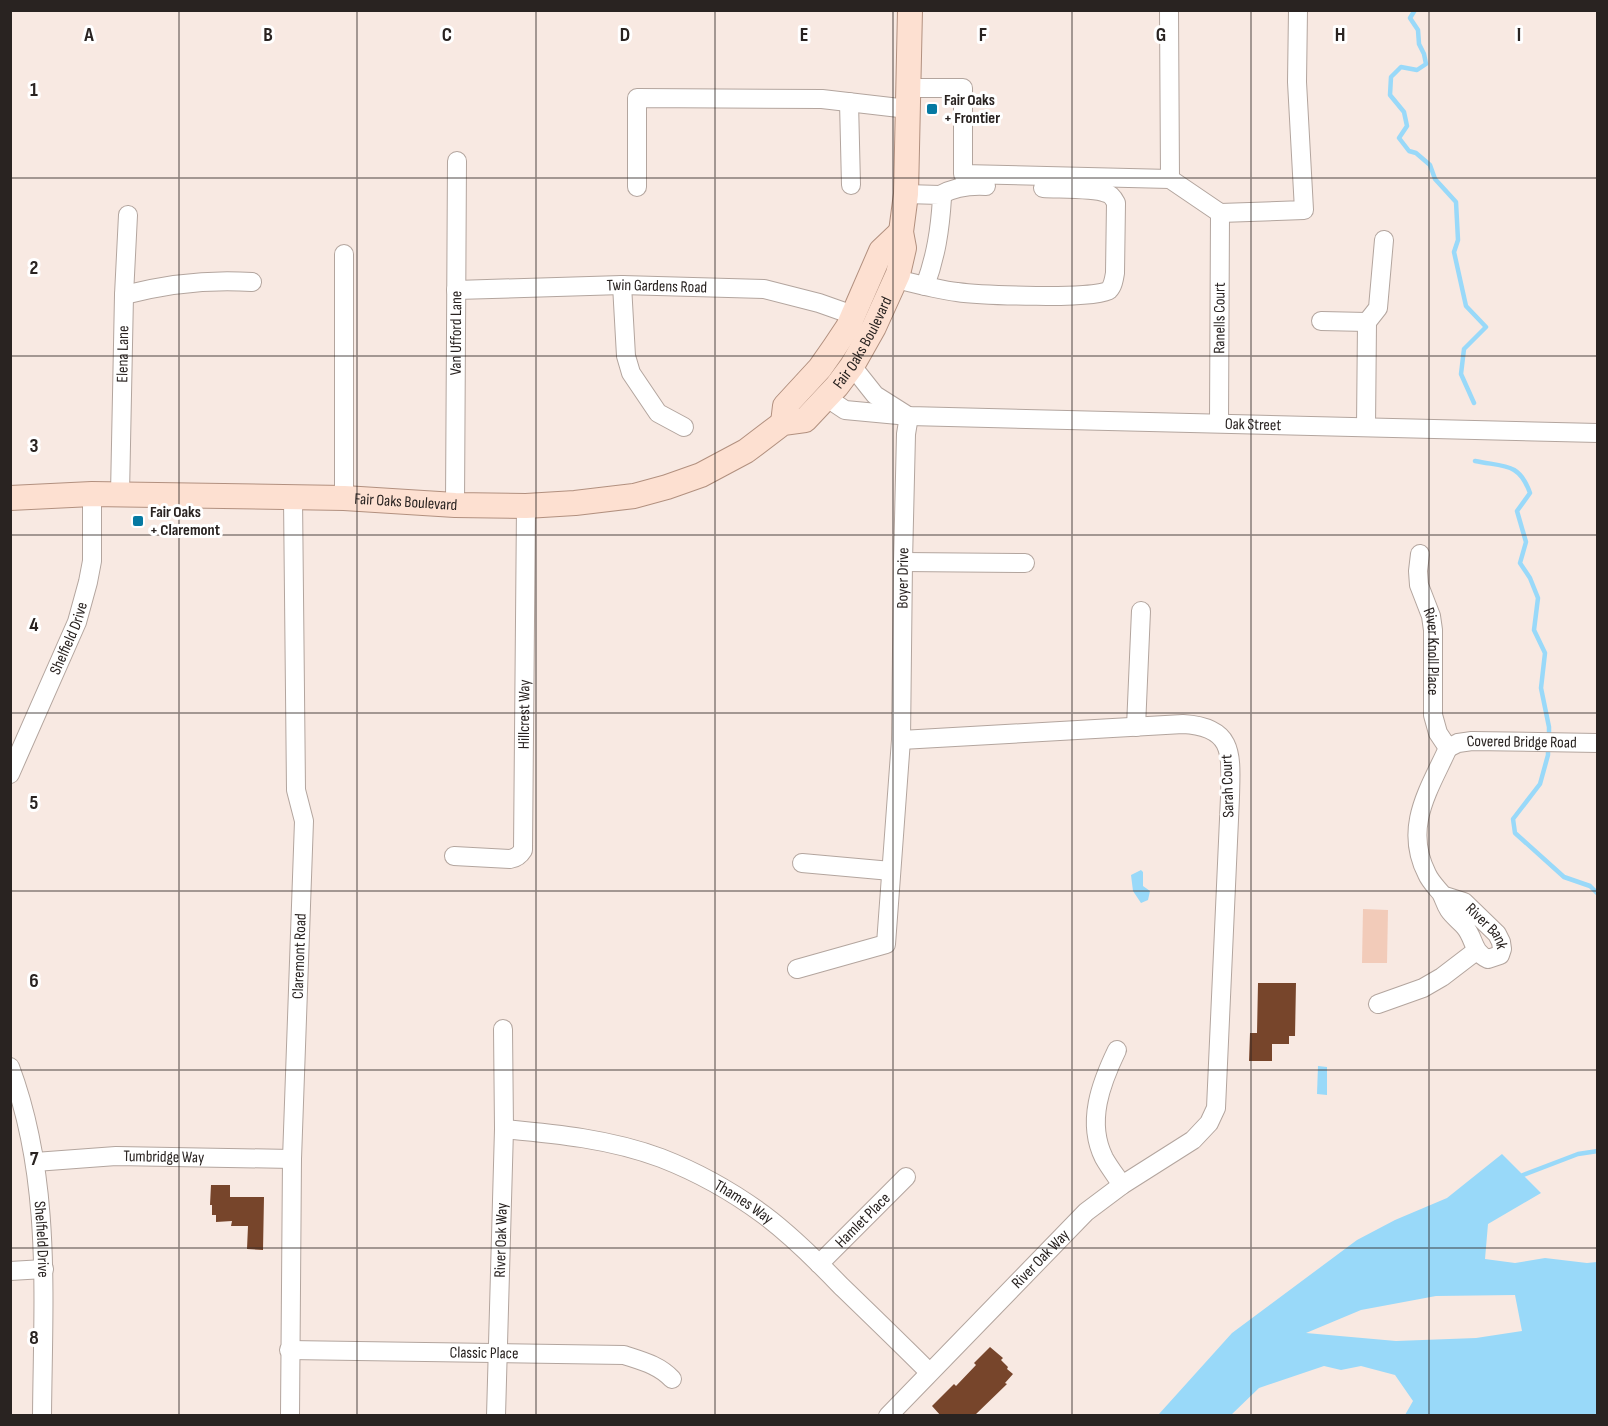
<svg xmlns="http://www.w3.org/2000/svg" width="1608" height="1426" font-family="'Sofia Sans Condensed',sans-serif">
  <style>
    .green { fill: #f2cbb9 }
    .water { fill: #99d9f9; fill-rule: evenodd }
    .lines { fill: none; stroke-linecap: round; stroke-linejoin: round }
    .stream { stroke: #99d9f9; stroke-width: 4.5 }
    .building { fill: #77452b }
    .minor-casing { stroke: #b3a59e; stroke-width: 20 }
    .major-casing { stroke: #b2907f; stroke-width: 26 }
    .minor { stroke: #fff; stroke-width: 18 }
    .major { stroke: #fde0d1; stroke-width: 24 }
    .grid { fill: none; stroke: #292321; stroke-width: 1.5; stroke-opacity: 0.55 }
    .poi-dot { fill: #0579a2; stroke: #fff; stroke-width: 2 }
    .labels { text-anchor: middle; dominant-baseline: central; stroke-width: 6; stroke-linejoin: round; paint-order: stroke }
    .poi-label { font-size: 16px; font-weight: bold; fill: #292321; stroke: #fff; text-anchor: start }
    .street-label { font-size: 16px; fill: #292321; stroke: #fff }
    .grid-label { font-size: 20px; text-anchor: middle; font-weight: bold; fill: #292321; stroke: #fff; stroke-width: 6; stroke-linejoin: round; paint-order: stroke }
  </style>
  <rect width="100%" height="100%" fill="#f8e9e2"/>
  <path class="green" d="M1363 909 1388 910 1387 963H1362Z"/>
  <g class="water">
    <path d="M1141 870 1143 872V886L1150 891 1148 900 1141 903 1133 891 1131 875Z"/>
    <path d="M1318 1066 1327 1067V1095L1317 1094Z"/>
    <path d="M1502 1154 1541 1193 1488 1224 1485 1259 1515 1263 1545 1258 1587 1263 1597 1262V1415H1405L1413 1401 1395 1375 1361 1366 1341 1370 1324 1366 1259 1388 1231 1415H1154L1159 1414 1232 1333 1357 1240 1395 1220 1447 1198ZM1515 1295 1522 1331 1476 1338 1396 1341 1306 1333 1361 1310 1436 1296Z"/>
  </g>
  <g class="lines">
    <g class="stream">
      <path d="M1415 10 1410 18 1418 30 1419 44 1424 54 1426 64 1417 70 1401 67 1391 77 1390 95 1404 112 1407 126 1399 138 1409 151 1416 153 1430 165 1435 179 1456 202 1458 240 1454 252 1466 306 1486 327 1464 349 1461 374 1474 403"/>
      <path d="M1475 461C1504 467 1519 462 1530 493L1517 511 1526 542 1520 563 1530 578 1538 598 1534 630 1545 653 1541 688 1549 727V738"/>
      <path d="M1548 747V755L1540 784 1513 819 1515 833 1564 877 1590 886 1598 894"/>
      <path d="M1519 1178 1523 1175 1578 1154 1598 1151"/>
    </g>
  </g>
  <g class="building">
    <path d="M1258 983H1296L1295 1036H1289V1044H1272V1061H1249L1250 1033H1257Z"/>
    <path d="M211 1185H230V1197H264L263 1250 247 1249 248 1226H231L232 1221 216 1222V1215H212V1205H210Z"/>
    <path d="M990 1347 1003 1358 1001 1360 1008 1367 1007 1369 1013 1374 1005 1383 1007 1384 974 1416H941L932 1406 954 1384 956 1386 976 1365 974 1363Z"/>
  </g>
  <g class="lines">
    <g class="minor-casing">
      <g id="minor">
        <path d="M1169 10 1170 179"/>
        <path d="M908 88H963V174L1170 179 1220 213 1304 210 1297 82 1298 10"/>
        <path d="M849 102 851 185"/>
        <path d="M637 187V98L822 99 908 109"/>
        <path d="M940 195C955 187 969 185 986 186"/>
        <path d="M896 279 925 286C936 256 940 230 942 198L940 195 906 194"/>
        <path d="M622 285 626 356 631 373 658 413 684 427"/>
        <path d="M925 286C935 288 946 291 957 292 977 295 1098 300 1109 290 1113 286 1114 279 1115 273L1116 203C1114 199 1111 194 1106 193 1095 188 1058 189 1043 188"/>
        <path id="s1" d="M456 290 622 285 764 289 819 303 853 315"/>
        <path d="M124 295C166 284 209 279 252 282"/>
        <path d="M1321 321 1367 322"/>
        <path d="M852 366 875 395 905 414"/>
        <path id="s2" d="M827 398 845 410 909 416 1598 433"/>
        <path id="s3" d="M1219 423 1220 213"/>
        <path d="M1366 427 1367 322 1378 308 1384 240"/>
        <path id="s4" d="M120 494 124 295 128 215"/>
        <path d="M344 498V254"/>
        <path id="s5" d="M455 505 457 161"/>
        <path id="s6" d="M1420 554 1418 571 1419 585 1431 616 1433 630V715L1438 733 1448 748"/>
        <path d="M903 562 1025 563"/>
        <path d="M1136 727 1141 611"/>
        <path id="s7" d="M1448 748 1458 743 1472 741 1598 743"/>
        <path id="s8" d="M10 774 77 622 88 582 92 561V494"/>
        <path id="s9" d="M454 856 510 859C516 858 520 855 523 850L526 506"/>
        <path d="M802 863 891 871"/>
        <path id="s10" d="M1442 895 1464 902 1497 934 1501 942 1502 949 1500 955 1488 959C1472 952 1475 939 1465 927 1460 921 1453 916 1449 910 1445 904 1444 898 1441 893 1436 887 1430 881 1427 874 1403 827 1429 790 1448 748"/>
        <path id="s11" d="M797 969 886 944 901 740 903 562 906 434 909 416"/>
        <path d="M1378 1004 1423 988 1442 977 1476 951"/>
        <path d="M1117 1050C1101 1083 1086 1122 1104 1158 1109 1167 1116 1176 1122 1185"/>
        <path id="s12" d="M10 1067C52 1179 43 1299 42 1416"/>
        <path id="s13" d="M504 1129C557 1134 610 1139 661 1158 697 1172 733 1192 764 1215 792 1236 817 1261 841 1286 871 1315 900 1343 929 1372"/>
        <path id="s14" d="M35 1162 116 1156 292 1159"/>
        <path id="s15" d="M819 1264 906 1177"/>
        <path d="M10 1271 44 1269"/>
        <path id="s16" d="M289 1350 624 1355C642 1361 659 1365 672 1379"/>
        <path id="s17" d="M290 1416 292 1159 304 821 296 790 293 498"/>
        <path id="s18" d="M496 1416 504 1129 503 1029"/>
        <path id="s19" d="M888 1416 1086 1212 1122 1185 1193 1140 1209 1123 1216 1108 1230 797C1231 755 1235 727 1183 724L901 740"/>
      </g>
    </g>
    <g class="major-casing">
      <g id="major">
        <path d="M783 423 785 406 820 368 834 348 848 327 881 251 901 232"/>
        <path id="s20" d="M10 498 92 494 344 498 455 505 526 506 575 503 634 496 667 487 701 475 746 451 783 423 805 420 837 386 852 366 874 327 898 274 904 248 901 232 906 194 910 10"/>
      </g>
    </g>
    <use href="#minor" class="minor"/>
    <use href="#major" class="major"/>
  </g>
  <path class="grid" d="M179 10V1416M357 10V1416M536 10V1416M715 10V1416M893 10V1416M1072 10V1416M1251 10V1416M1429 10V1416M10 178H1598M10 356H1598M10 535H1598M10 713H1598M10 891H1598M10 1070H1598M10 1248H1598"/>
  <g class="poi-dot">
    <rect x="926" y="103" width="12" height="12" rx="3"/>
    <rect x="132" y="515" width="12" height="12" rx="3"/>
  </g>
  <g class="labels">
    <g class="poi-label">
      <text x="944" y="100">Fair Oaks<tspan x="944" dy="18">+ Frontier</tspan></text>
      <text x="150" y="512">Fair Oaks<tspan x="150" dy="18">+ Claremont</tspan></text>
    </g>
    <g class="street-label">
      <text stroke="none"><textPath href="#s1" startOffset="201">Twin Gardens Road</textPath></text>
      <text stroke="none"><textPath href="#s3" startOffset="105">Ranells Court</textPath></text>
      <text stroke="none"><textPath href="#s5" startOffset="172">Van Ufford Lane</textPath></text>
      <text stroke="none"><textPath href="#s20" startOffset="912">Fair Oaks Boulevard</textPath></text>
      <text stroke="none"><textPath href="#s4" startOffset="140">Elena Lane</textPath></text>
      <text stroke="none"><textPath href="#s2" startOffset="430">Oak Street</textPath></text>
      <text stroke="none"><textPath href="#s20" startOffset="396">Fair Oaks Boulevard</textPath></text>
      <text stroke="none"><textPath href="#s11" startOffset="459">Boyer Drive</textPath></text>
      <text stroke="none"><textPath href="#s8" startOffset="148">Shelfield Drive</textPath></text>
      <text stroke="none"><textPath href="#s6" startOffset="100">River Knoll Place</textPath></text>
      <text stroke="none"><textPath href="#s9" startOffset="208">Hillcrest Way</textPath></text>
      <text stroke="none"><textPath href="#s7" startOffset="75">Covered Bridge Road</textPath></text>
      <text transform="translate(1228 786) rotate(-92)">Sarah Court</text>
      <text stroke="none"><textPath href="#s10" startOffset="57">River Bank</textPath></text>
      <text stroke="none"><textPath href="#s17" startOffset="460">Claremont Road</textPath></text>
      <text stroke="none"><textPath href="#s14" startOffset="129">Tumbridge Way</textPath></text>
      <text stroke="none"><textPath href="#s13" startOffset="254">Thames Way</textPath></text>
      <text stroke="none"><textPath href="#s15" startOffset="62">Hamlet Place</textPath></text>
      <text stroke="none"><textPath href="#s12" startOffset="176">Shelfield Drive</textPath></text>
      <text stroke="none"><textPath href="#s18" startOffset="176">River Oak Way</textPath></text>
      <text stroke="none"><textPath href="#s19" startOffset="219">River Oak Way</textPath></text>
      <text stroke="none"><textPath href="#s16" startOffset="195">Classic Place</textPath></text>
    </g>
  </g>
  <g class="grid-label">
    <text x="89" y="41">A</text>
    <text x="268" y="41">B</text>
    <text x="447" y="41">C</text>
    <text x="625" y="41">D</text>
    <text x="804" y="41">E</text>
    <text x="983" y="41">F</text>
    <text x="1161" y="41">G</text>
    <text x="1340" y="41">H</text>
    <text x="1519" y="41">I</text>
    <text x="34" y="96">1</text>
    <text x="34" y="274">2</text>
    <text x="34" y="452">3</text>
    <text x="34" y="631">4</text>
    <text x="34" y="809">5</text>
    <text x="34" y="987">6</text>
    <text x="34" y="1165">7</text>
    <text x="34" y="1344">8</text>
  </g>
  <rect width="1608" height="1426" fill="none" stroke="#292321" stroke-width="24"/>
</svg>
